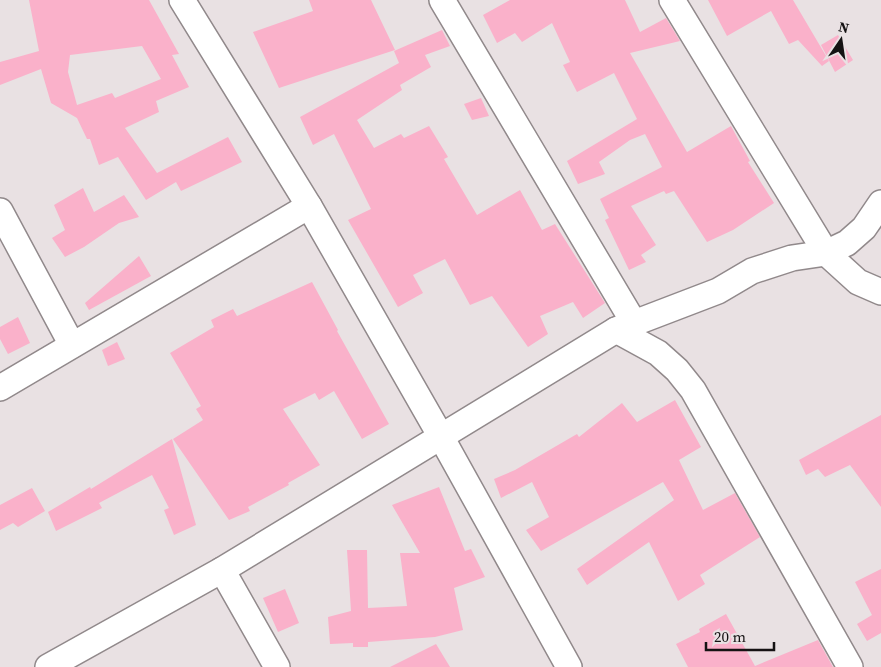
<svg xmlns="http://www.w3.org/2000/svg" width="881" height="667" font-family="'Source Serif 4',serif">
  <style>
    .building { fill: #fab1ca; fill-rule: evenodd }
    .lines { fill: none; stroke-linecap: round; stroke-linejoin: round }
    .street-casing { stroke: #91898b; stroke-width: 28 }
    .street { stroke: #fff; stroke-width: 25 }
  </style>
  <rect width="100%" height="100%" fill="#e9e1e3"/>
  <g class="building">
    <path d="M29 0H149L179 54 172 55 189 87 156 101 159 112 125 128 157 173 228 137 242 162 181 191 176 182 146 200 118 157 99 165 90 139H87L77 118 51 103 41 69 0 85V62L39 51ZM142 46 161 79 115 98 112 93 77 105 68 72 70 55Z"/>
    <path d="M309 0H371L395 50 279 88 253 32 313 11Z"/>
    <path d="M510 0H625L640 32 666 18 680 41 630 53 687 152 731 126 750 161 748 162 774 203 733 230 707 242 674 191 666 194 664 191 631 206 656 245 641 255 646 262 629 270 605 220 609 218 600 199 662 167 645 134 630 140 599 162 605 174 578 184 567 161 637 119 614 73 577 92 563 65 570 62 552 23 522 42 515 33 497 43 483 15Z"/>
    <path d="M708 0H793L829 61 822 66 798 40 789 44 771 11 727 36Z"/>
    <path d="M442 30 450 46 425 55 431 67 400 85 402 90 357 120 374 148 401 134 404 138 429 126 448 157 444 159 477 215 520 190 542 230 555 224 605 303 583 318 573 302 540 316 548 334 528 347 492 296 470 305 445 259 413 275 423 293 398 307 348 220 371 209 334 134 313 145 300 117 399 63 394 51Z"/>
    <path d="M838 35 853 60 835 72 821 45Z"/>
    <path d="M481 98 489 116 472 120 464 104Z"/>
    <path d="M83 188 94 212 124 195 139 217 119 223 84 247 65 257 52 238 65 230 54 205Z"/>
    <path d="M139 256 151 276 89 310 85 303Z"/>
    <path d="M312 282 338 330 337 331 389 424 362 439 334 391 319 400 315 393 283 409 320 465 288 483 289 485 248 507 250 511 229 520 173 439 203 420 196 409 201 406 170 353 214 327 211 320 233 309 237 316Z"/>
    <path d="M18 317 30 343 8 354 0 339V327Z"/>
    <path d="M117 342 125 359 108 366 102 350Z"/>
    <path d="M675 400 701 447 679 460 703 510 735 493 760 537 700 575 705 584 678 601 649 542 587 585 577 569 674 500 663 482 541 551 526 530 549 517 532 482 501 498 494 479 515 470 577 434 579 437 622 403 637 422Z"/>
    <path d="M881 415V507L850 465 825 477 818 469 806 475 799 460Z"/>
    <path d="M172 439 196 525 174 535 164 510 169 508 152 475 99 503 102 508 56 531 48 512 90 487 91 489Z"/>
    <path d="M439 487 465 551 471 549 485 577 454 588 463 630 435 637 368 642V647H353V643L330 644 328 617 351 611 347 550H367L368 608 407 606 400 553H420L392 505Z"/>
    <path d="M32 488 45 511 18 527 13 523 0 530V505Z"/>
    <path d="M881 569V633L867 641 857 624 872 615 855 582Z"/>
    <path d="M285 589 299 623 278 632 263 598Z"/>
    <path d="M726 614 755 666 818 640 833 667H688L676 644 700 632 699 629Z"/>
    <path d="M436 644 450 667H390Z"/>
  </g>
  <g class="lines">
    <g class="street-casing">
      <g id="street">
        <path d="M182 0 309 206 440 435 569 667"/>
        <path d="M442 0 634 323"/>
        <path d="M672 0 826 253 858 282 881 292"/>
        <path d="M0 211 72 345"/>
        <path d="M616 330 658 353 677 370 693 390 850 667"/>
        <path d="M0 388 309 206"/>
        <path d="M222 570 277 667"/>
        <path d="M48 667 222 570 616 330 718 291 752 271 792 258 826 253 847 243 864 228 881 203"/>
      </g>
    </g>
    <use href="#street" class="street"/>
  </g>
  <g transform="translate(841 40) rotate(13)" stroke="#e9e1e3" stroke-width="4" paint-order="stroke">
  <path d="M0-4L9 19L0 12L-9 19Z" fill="#151213"/>
  <text y="-8" font-size="14" font-weight="bold" text-anchor="middle" fill="#151213">N</text>
  </g>
  <path d="M706 642v8h68v-8" fill="none" stroke="#151213" stroke-width="2.5"/>
  <text x="714" y="642" font-size="15" fill="#151213" stroke="#e9e1e3" stroke-width="4" paint-order="stroke">20 m</text>
</svg>
